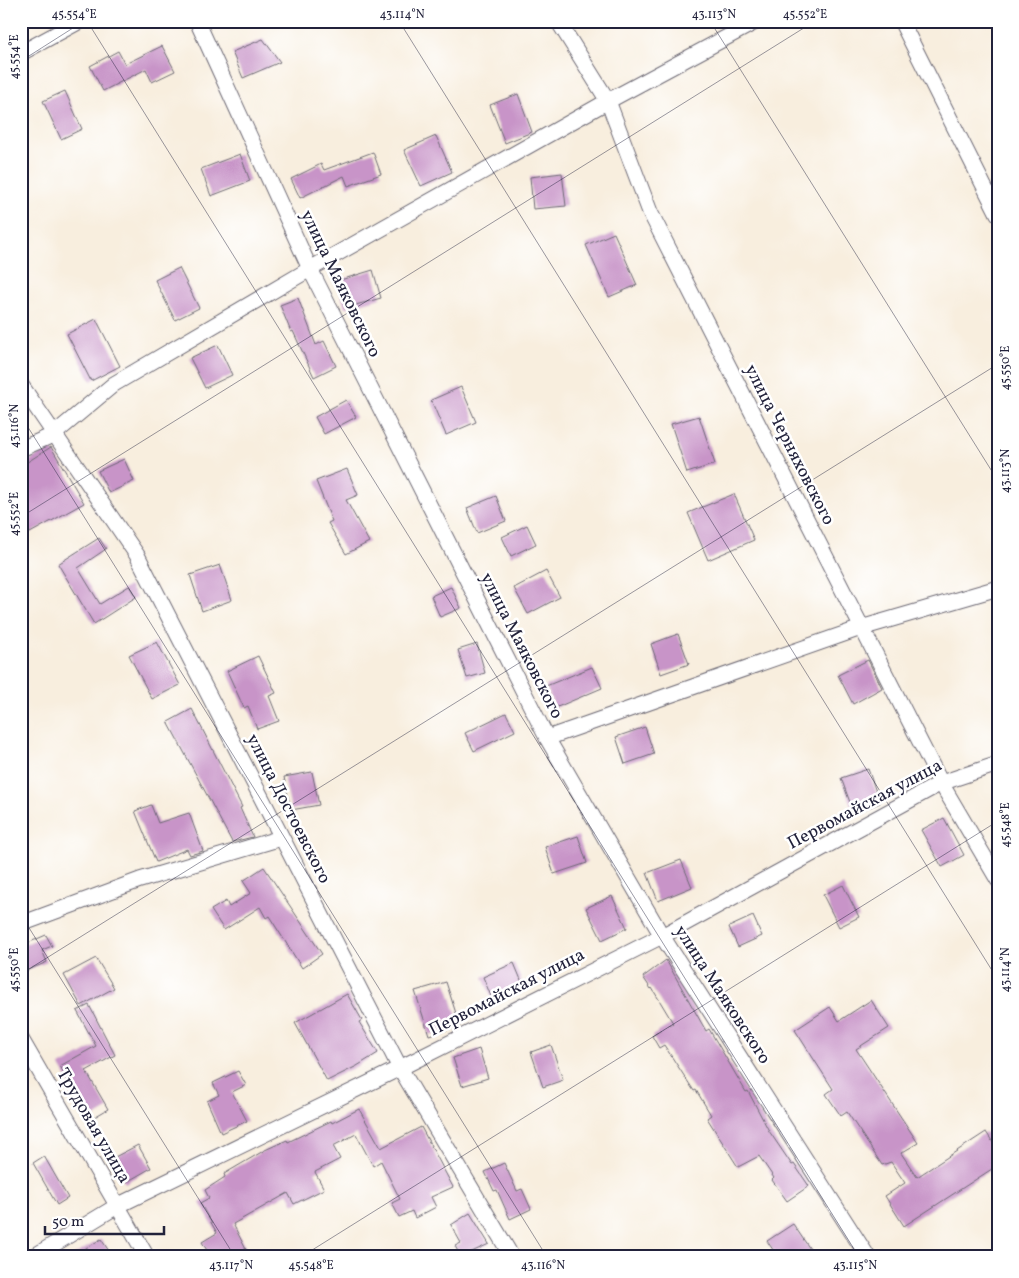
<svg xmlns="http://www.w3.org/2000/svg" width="1019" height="1278" font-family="Vollkorn,serif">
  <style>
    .building { fill: #c894c8 }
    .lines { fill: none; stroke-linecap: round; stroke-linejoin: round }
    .minor-casing { stroke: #6d6974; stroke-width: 17 }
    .minor { stroke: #fff; stroke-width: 15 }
    .ticks { fill: none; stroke: #22223b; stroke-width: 1; stroke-opacity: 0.45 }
    .labels { text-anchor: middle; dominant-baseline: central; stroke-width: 5; stroke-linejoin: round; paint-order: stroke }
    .street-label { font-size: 18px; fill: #22223b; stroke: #fff }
    .neatline { fill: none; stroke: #22223b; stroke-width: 2 }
    .ticks-label { font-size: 12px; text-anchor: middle; fill: #22223b }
  </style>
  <rect width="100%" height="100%" fill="#fff"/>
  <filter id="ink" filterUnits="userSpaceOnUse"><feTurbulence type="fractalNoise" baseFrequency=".02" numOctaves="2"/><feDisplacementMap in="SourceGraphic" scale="10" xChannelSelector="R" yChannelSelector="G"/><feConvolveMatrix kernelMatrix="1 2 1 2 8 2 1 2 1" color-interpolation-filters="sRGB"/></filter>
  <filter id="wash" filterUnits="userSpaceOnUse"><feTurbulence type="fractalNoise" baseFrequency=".0096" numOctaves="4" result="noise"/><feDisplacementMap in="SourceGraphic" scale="20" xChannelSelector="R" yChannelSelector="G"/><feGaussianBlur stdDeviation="1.12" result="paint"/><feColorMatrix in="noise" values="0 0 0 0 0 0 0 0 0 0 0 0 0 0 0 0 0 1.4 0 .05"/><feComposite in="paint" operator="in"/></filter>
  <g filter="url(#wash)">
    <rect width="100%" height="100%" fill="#f8eede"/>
    <g id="blocks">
      <g class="building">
        <path d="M263 39 280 62 243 78 232 52Z"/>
        <path d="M162 46 175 71 152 82 146 69 103 91 90 66 118 51 125 64Z"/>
        <path d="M65 91 82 129 61 139 43 101Z"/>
        <path d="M518 94 532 132 505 143 490 105Z"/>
        <path d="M436 136 452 172 421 186 404 150Z"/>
        <path d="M373 152 381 174 348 186 344 176 300 198 291 179 321 164 324 170Z"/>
        <path d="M240 154 250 181 211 196 201 169Z"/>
        <path d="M562 173 566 206 533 209 530 177Z"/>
        <path d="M614 233 637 285 609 297 586 245Z"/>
        <path d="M179 268 199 308 175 320 155 280Z"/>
        <path d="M373 270 381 298 345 308 337 281Z"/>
        <path d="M298 298 316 345 324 341 336 366 314 377 293 331 291 332 280 305Z"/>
        <path d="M96 319 120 366 91 381 67 334Z"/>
        <path d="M218 345 232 375 205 388 190 358Z"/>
        <path d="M461 387 476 422 446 435 431 400Z"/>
        <path d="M346 400 356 417 324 434 315 417Z"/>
        <path d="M699 416 715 464 687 473 671 424Z"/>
        <path d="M51 447 84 503 30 533 21 519V466Z"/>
        <path d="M124 459 134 481 109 493 98 471Z"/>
        <path d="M347 469 358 495 346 500 369 542 346 554 328 523 332 521 316 481Z"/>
        <path d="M734 494 754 540 708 560 688 513Z"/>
        <path d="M496 496 506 521 477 533 467 508Z"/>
        <path d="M527 525 536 544 511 556 502 537Z"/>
        <path d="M99 538 106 549 78 568 100 604 129 586 136 597 94 624 58 564Z"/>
        <path d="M220 565 232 600 202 611 190 575Z"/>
        <path d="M546 571 560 597 528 614 514 588Z"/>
        <path d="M451 587 461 608 440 617 431 596Z"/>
        <path d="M678 634 689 664 661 674 651 644Z"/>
        <path d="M157 642 180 685 152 699 129 655Z"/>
        <path d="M477 644 485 673 467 678 458 650Z"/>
        <path d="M258 656 276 693 269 696 279 721 257 729 248 706 244 708 227 671Z"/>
        <path d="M868 660 882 688 853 704 838 675Z"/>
        <path d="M592 667 602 688 555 708 546 686Z"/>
        <path d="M192 709 242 807 240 808 253 837 232 842 168 722Z"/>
        <path d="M506 713 515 731 474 751 465 733Z"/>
        <path d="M645 727 654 754 625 764 616 737Z"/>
        <path d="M868 769 880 803 854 813 841 778Z"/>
        <path d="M312 772 319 805 291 810 284 777Z"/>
        <path d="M151 805 158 823 189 813 203 851 190 855 187 849 156 862 135 811Z"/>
        <path d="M944 818 964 855 942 867 921 830Z"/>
        <path d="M578 836 587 863 554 874 545 847Z"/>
        <path d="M681 860 692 887 658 901 647 873Z"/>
        <path d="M264 867 322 954 302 968 269 916 266 918 260 907 224 930 211 910 226 901 229 907 251 893 243 881Z"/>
        <path d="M843 885 859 917 839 927 823 895Z"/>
        <path d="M612 896 627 928 602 940 586 908Z"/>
        <path d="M753 916 762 936 738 947 729 927Z"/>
        <path d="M46 935 52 946 42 950 47 962 21 973V946Z"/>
        <path d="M96 958 114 988 81 1006 64 975Z"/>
        <path d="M666 960 706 1031 709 1029 746 1092 748 1091 769 1131 792 1165 794 1164 809 1186 787 1201 772 1180 774 1178 759 1156 738 1167 707 1118 711 1115 696 1090 694 1091 664 1045 659 1048 652 1036 673 1023 652 988 651 989 643 977Z"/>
        <path d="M514 963 524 987 493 1001 483 977Z"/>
        <path d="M446 982 460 1026 429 1035 415 991Z"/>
        <path d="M347 994 362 1020 359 1022 378 1053 357 1066 327 1081 295 1023Z"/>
        <path d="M871 1000 889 1028 856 1049 918 1143 901 1153 917 1177 986 1132 998 1150V1165L904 1226 885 1196 905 1183 891 1162 882 1165 847 1112 841 1116 826 1094 833 1089 795 1030 830 1007 839 1021Z"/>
        <path d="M89 1005 115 1055 86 1071 108 1109 91 1119 60 1066 96 1046 77 1011Z"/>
        <path d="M551 1045 563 1080 543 1087 531 1052Z"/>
        <path d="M479 1049 488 1078 462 1086 453 1058Z"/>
        <path d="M238 1071 246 1085 232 1092 247 1121 221 1133 207 1101 219 1095 213 1083Z"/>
        <path d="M359 1109 381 1148 421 1127 453 1187 431 1197 436 1207 415 1218 412 1211 399 1217 392 1203 400 1199 381 1161 373 1166 356 1134 333 1146 340 1159 315 1172 324 1189 294 1204 288 1193 233 1224 250 1257H211L202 1242 217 1233 200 1203 209 1198 205 1190 225 1177 224 1174 265 1150 287 1140 288 1142 331 1121 332 1123Z"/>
        <path d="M138 1145 151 1168 125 1183 111 1159Z"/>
        <path d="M44 1156 68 1198 57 1205 33 1163Z"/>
        <path d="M504 1163 517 1191 522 1189 531 1209 510 1219 497 1190 494 1191 485 1172Z"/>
        <path d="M470 1213 489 1244 461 1257 455 1246 461 1243 451 1225Z"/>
        <path d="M793 1224 812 1252 804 1257H778L767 1241Z"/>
        <path d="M101 1239 113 1257H71Z"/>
      </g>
    </g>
  </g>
  <g filter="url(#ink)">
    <use href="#blocks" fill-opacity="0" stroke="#6d6974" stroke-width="1"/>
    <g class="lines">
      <g class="minor-casing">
        <g id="minor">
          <path d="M197 21 310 269 547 738 662 936 868 1257"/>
          <path d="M558 21 608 101 650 212 941 783 998 880"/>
          <path d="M901 21 998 214"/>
          <path d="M21 53 80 21"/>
          <path d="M21 385 137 555 400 1068 512 1257"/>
          <path d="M21 449 53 435 114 384 310 269 608 101 757 21"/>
          <path d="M547 738 861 628 998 588"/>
          <path d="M21 924 140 880 281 838"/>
          <path d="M21 1039 147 1257"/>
          <path d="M33 1257 117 1206 400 1068 662 936 941 783 998 764"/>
        </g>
      </g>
      <use href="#minor" class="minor"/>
    </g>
  </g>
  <path class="ticks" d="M87 21 859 1257M399 21 998 980M710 21 998 481M21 61 84 21M21 416 547 1257M21 517 815 21M21 915 235 1257M21 974 998 364M301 1257 998 821"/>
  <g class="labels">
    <g class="street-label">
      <text transform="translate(340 284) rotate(64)">улица Маяковского</text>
      <text transform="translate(789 445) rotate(63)">улица Черняховского</text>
      <text transform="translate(521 646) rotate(63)">улица Маяковского</text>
      <text transform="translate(865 805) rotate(-28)">Первомайская улица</text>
      <text transform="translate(288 809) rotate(63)">улица Достоевского</text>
      <text transform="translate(507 993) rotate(-27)">Первомайская улица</text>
      <text transform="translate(722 995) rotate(57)">улица Маяковского</text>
      <text transform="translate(93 1126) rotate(60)">Трудовая улица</text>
    </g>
  </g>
  <rect width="1019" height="1278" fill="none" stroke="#fff" stroke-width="55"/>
  <path d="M45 1226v8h119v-8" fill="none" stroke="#22223b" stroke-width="2.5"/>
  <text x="52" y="1226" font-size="15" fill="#22223b" stroke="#ffffff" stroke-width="4" paint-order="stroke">50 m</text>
  <rect x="28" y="28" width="964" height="1222" class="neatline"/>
  <g class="ticks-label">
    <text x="74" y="18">45.554°E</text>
    <text x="402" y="18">43.114°N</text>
    <text x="714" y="18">43.113°N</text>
    <text x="805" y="18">45.552°E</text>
    <text transform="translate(14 57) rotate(-90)" y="4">45.554°E</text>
    <text transform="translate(1005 368) rotate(-90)" y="4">45.550°E</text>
    <text transform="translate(14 426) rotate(-90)" y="4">43.116°N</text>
    <text transform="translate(1005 471) rotate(-90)" y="4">43.113°N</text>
    <text transform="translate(14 514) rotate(-90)" y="4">45.552°E</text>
    <text transform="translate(1005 825) rotate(-90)" y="4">45.548°E</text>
    <text transform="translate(1005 970) rotate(-90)" y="4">43.114°N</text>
    <text transform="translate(14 970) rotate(-90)" y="4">45.550°E</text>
    <text x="231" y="1269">43.117°N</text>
    <text x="311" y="1269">45.548°E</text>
    <text x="543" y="1269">43.116°N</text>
    <text x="855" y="1269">43.115°N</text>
  </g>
</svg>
